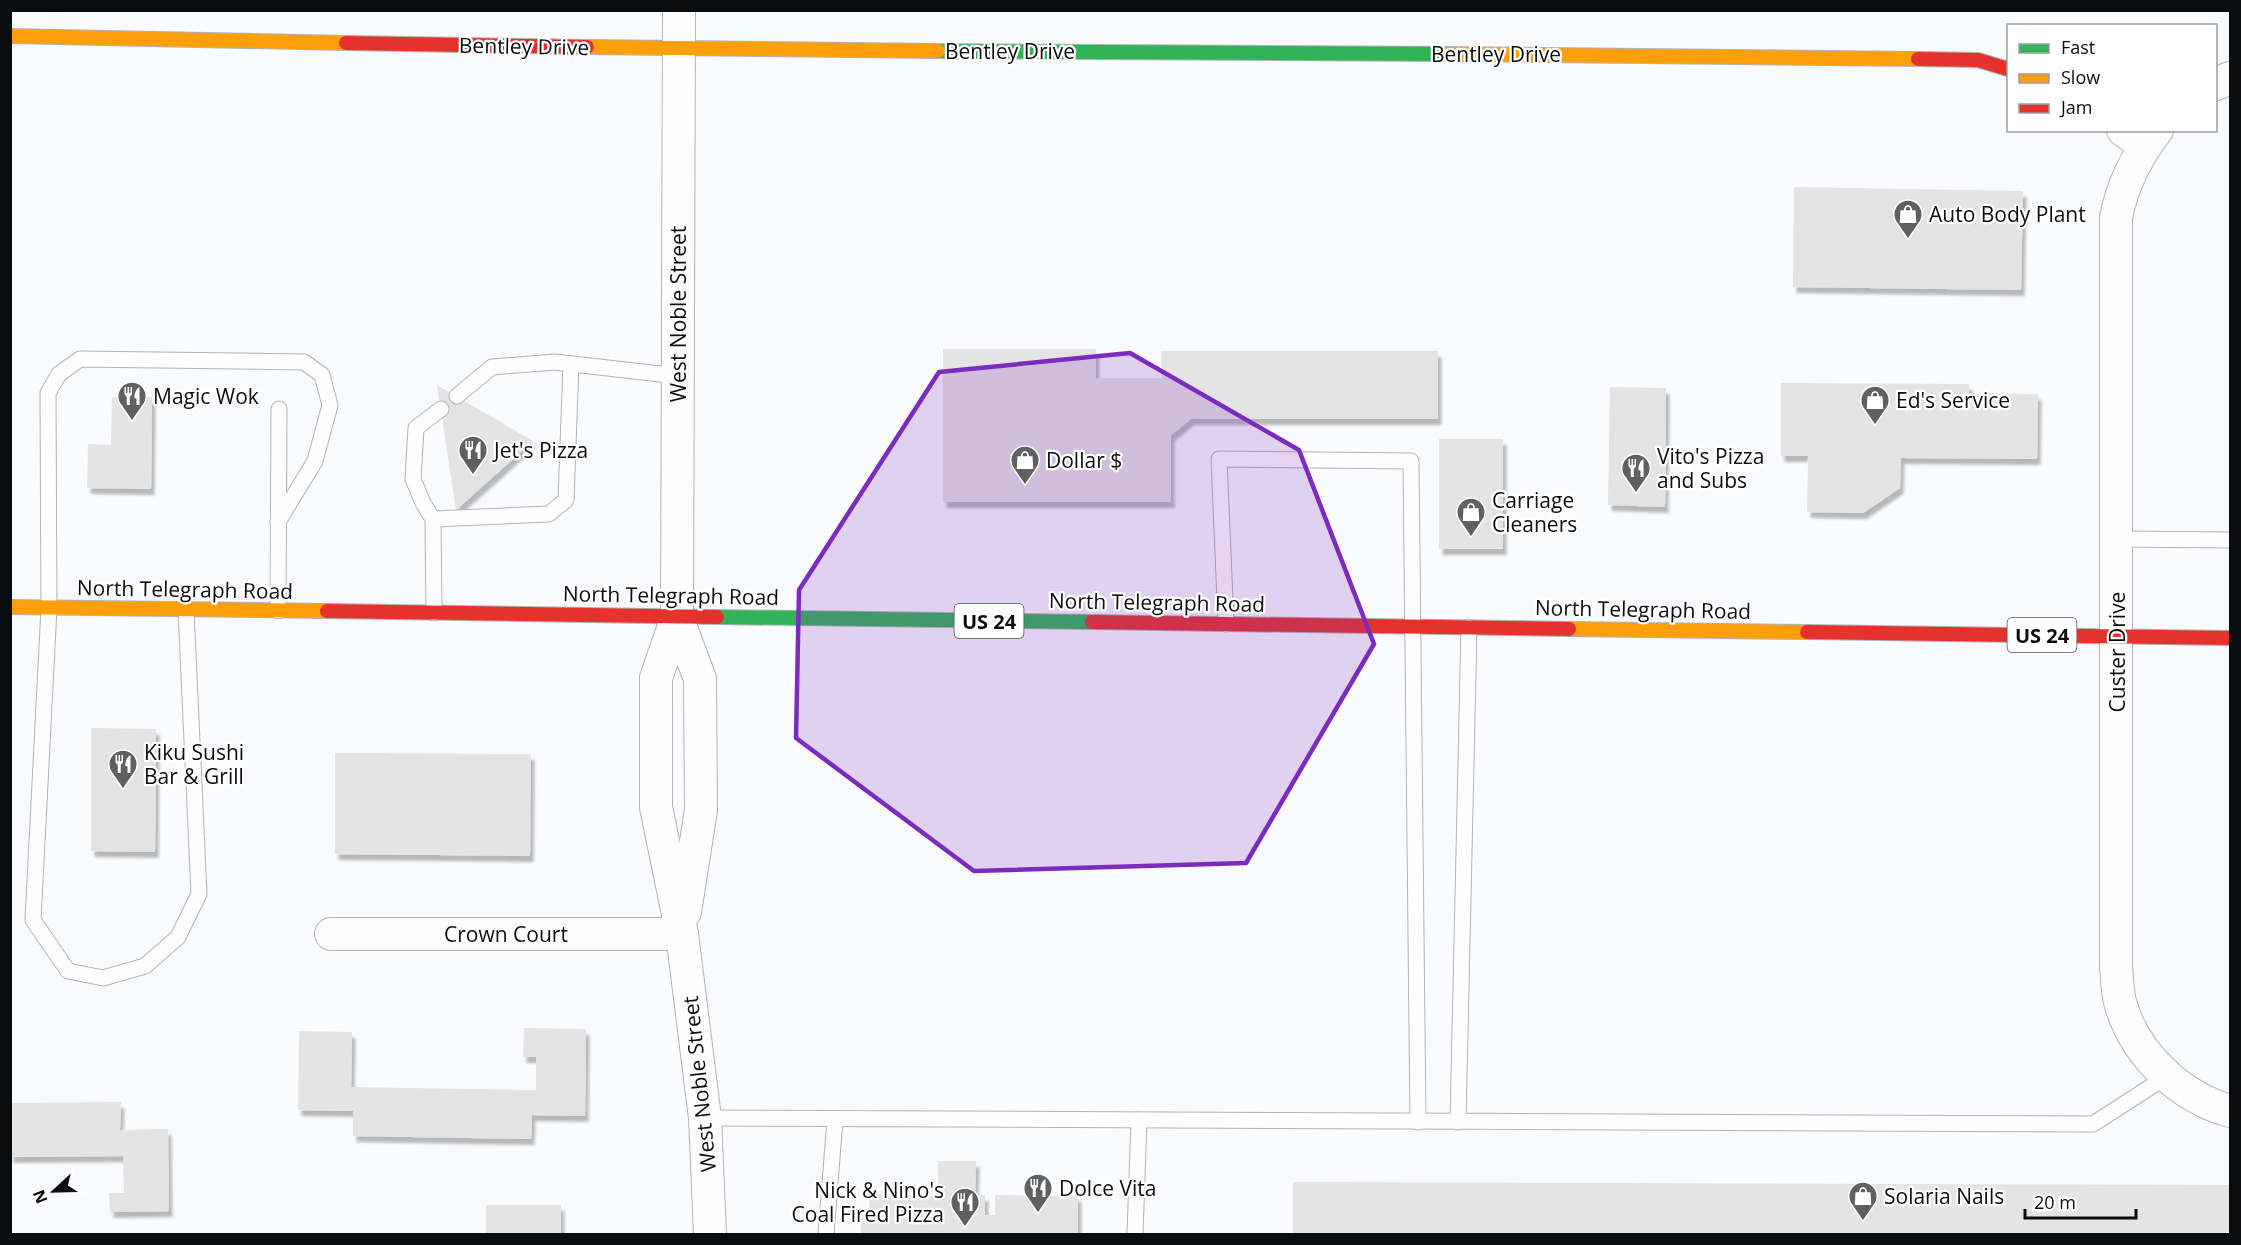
<svg xmlns="http://www.w3.org/2000/svg" width="2241" height="1245" font-family="'Open Sans',sans-serif">
  <style>
    .building { fill: #e4e4e5; filter: url(#shadow) }
    .lines { fill: none; stroke-linecap: round; stroke-linejoin: round }
    .lane-casing { stroke: #b2b3b5; stroke-width: 17 }
    .street-casing { stroke: #b2b3b5; stroke-width: 34 }
    .fast-casing { stroke: #b2b3b5; stroke-width: 16 }
    .slow-casing { stroke: #b2b3b5; stroke-width: 16 }
    .jam-casing { stroke: #b2b3b5; stroke-width: 16 }
    .lane { stroke: #fefeff; stroke-width: 15 }
    .street { stroke: #fefeff; stroke-width: 32 }
    .fast { stroke: #30b455; stroke-width: 14 }
    .slow { stroke: #ff9f0a; stroke-width: 14 }
    .jam { stroke: #e5322d; stroke-width: 14 }
    .marked { fill: #7b2cbf; fill-opacity: 0.2; stroke: #7b2cbf; stroke-width: 4.5; stroke-linejoin: round }
    .labels { text-anchor: middle; dominant-baseline: central; stroke-width: 4.5; stroke-linejoin: round; paint-order: stroke }
    .shield { fill: #fff; stroke: #545556; stroke-width: 1.5 }
    .shield-label { font-size: 20px; font-weight: bold; fill: #0b0c0d }
    .street-label { font-size: 21px; fill: #0b0c0d; stroke: #fff }
    .poi-label { font-size: 21px; fill: #0b0c0d; stroke: #fff; text-anchor: start }
  </style>
  <defs>
    <filter id="shadow"><feDropShadow dx="3.5" dy="6" stdDeviation="1.5" flood-color="#0004"/></filter>
  </defs>
  <rect width="100%" height="100%" fill="#f9fbfe"/>
  <g class="building">
    <path d="M1794 187 2023 191 2021 290 1793 287Z"/>
    <path d="M943 349H1096V378H1162L1161 351H1438V419H1191L1171 435V502H943Z"/>
    <path d="M1781 383 1969 384V393L2038 394 2037 459 1901 458 1900 488 1863 513 1807 512 1808 456H1781Z"/>
    <path d="M437 385 533 441 456 510Z"/>
    <path d="M1610 387 1666 388 1665 507 1608 505Z"/>
    <path d="M112 397H152L151 489 87 488 88 444 111 445Z"/>
    <rect x="1439" y="439" width="64" height="110"/>
    <path d="M91 728 156 729 155 852 91 851Z"/>
    <path d="M335 753 531 754 530 856 335 854Z"/>
    <path d="M524 1028 586 1029 585 1116 532 1115 531 1139 353 1136V1111L298 1110 299 1031 352 1032 351 1087 536 1090V1057H523Z"/>
    <path d="M121 1102 120 1130 168 1129 169 1211 110 1212 109 1193H124L123 1156 10 1157V1103Z"/>
    <path d="M938 1161H976L975 1195H985V1215H995V1195L1078 1196V1234H861V1213H869L870 1194 938 1195Z"/>
    <path d="M1293 1182 2230 1185V1234H1293Z"/>
    <rect x="486" y="1205" width="75" height="29"/>
  </g>
  <g class="lines">
    <g class="lane-casing">
      <g id="lane">
        <path d="M457 396 492 367 555 362 678 376"/>
        <path d="M433 519 549 514 566 500 571 364"/>
        <path d="M2117 539 2230 540"/>
        <path d="M186 610 199 894 178 937 145 966 103 978 68 971 33 920 49 608 48 393 59 374 80 359 304 362 322 375 330 405 315 461 278 522"/>
        <path d="M278 611 279 409"/>
        <path d="M434 613 433 519 423 503 413 479 416 428 441 409"/>
        <path d="M1226 624 1219 459 1411 461 1418 1122"/>
        <path d="M705 1118 2093 1124 2166 1077"/>
        <path d="M1458 1122 1469 627"/>
        <path d="M826 1234 835 1119"/>
        <path d="M1135 1234 1139 1120"/>
      </g>
    </g>
    <g class="street-casing">
      <g id="street">
        <path d="M679 10 677 617 656 678V807L682 934 705 1118 710 1234"/>
        <path d="M2216 84 2230 78"/>
        <path d="M2123 130 2145 146"/>
        <path d="M2157 130C2137 156 2122 185 2116 218V965C2117 977 2117 990 2120 1002 2134 1054 2180 1097 2230 1111"/>
        <path d="M677 617 700 679 701 810 685 912"/>
        <path d="M331 934H682"/>
      </g>
    </g>
    <g class="fast-casing">
      <g id="fast">
        <path d="M938 51 1445 54"/>
        <path d="M717 617 1092 622"/>
      </g>
    </g>
    <g class="slow-casing">
      <g id="slow">
        <path d="M10 36 346 43"/>
        <path d="M587 47 938 51"/>
        <path d="M1445 54 1918 59"/>
        <path d="M10 607 327 611"/>
        <path d="M1569 629 1807 632"/>
      </g>
    </g>
    <g class="jam-casing">
      <g id="jam">
        <path d="M346 43 587 47"/>
        <path d="M1918 59 1978 60 2008 69"/>
        <path d="M327 611 717 617"/>
        <path d="M1092 622 1569 629"/>
        <path d="M1807 632 2230 638"/>
      </g>
    </g>
    <use href="#lane" class="lane"/>
    <use href="#street" class="street"/>
    <use href="#fast" class="fast"/>
    <use href="#slow" class="slow"/>
    <use href="#jam" class="jam"/>
  </g>
  <path class="marked" d="M1130 353 1299 450 1374 644 1246 863 974 871 796 738 799 590 939 372Z"/>
  <defs>
    <g id="shop-pin" transform="scale(1.5)"><path d="M0 17L-7.5 6A9.5 9.5 0 1 1 7.5 6Z" fill="#5e6061" stroke="#fff"/><path d="M-5-2.5h2.3a2.7 3.5 0 0 1 5.4 0H5L5.5 6h-11ZM-1.5-2.5h3a1.5 2.3 0 0 0-3 0Z" fill="#fff"/></g>
    <g id="restaurant-pin" transform="scale(1.5)"><path d="M0 17L-7.5 6A9.5 9.5 0 1 1 7.5 6Z" fill="#5e6061" stroke="#fff"/><path d="M-5-6h1v4h1v-4h1v4h1v-4h1v5L-1.5 .5V6h-2V.5L-5-1ZM5-6V6H3V1.5H1.5Q1.5-4 5-6Z" fill="#fff"/></g>
  </defs>
  <g fill-rule="evenodd">
    <use href="#shop-pin" x="1908" y="214"/>
    <use href="#restaurant-pin" x="132" y="396"/>
    <use href="#shop-pin" x="1875" y="400"/>
    <use href="#restaurant-pin" x="473" y="450"/>
    <use href="#shop-pin" x="1025" y="460"/>
    <use href="#restaurant-pin" x="1636" y="468"/>
    <use href="#shop-pin" x="1471" y="512"/>
    <use href="#restaurant-pin" x="123" y="764"/>
    <use href="#restaurant-pin" x="1038" y="1188"/>
    <use href="#shop-pin" x="1863" y="1196"/>
    <use href="#restaurant-pin" x="965" y="1202"/>
  </g>
  <g class="labels">
    <g class="shield">
      <rect x="954.5" y="604" width="69" height="34" rx="4.5"/>
      <rect x="2007.5" y="618" width="69" height="34" rx="4.5"/>
    </g>
    <g class="shield-label">
      <text x="989" y="621">US 24</text>
      <text x="2042" y="635">US 24</text>
    </g>
    <g class="street-label">
      <text transform="translate(524 46) rotate(1)">Bentley Drive</text>
      <text x="1010" y="51">Bentley Drive</text>
      <text x="1496" y="54">Bentley Drive</text>
      <text transform="translate(678 314) rotate(-90)">West Noble Street</text>
      <text transform="translate(185 589) rotate(1)">North Telegraph Road</text>
      <text transform="translate(671 595) rotate(1)">North Telegraph Road</text>
      <text transform="translate(1157 602) rotate(1)">North Telegraph Road</text>
      <text transform="translate(1643 609) rotate(1)">North Telegraph Road</text>
      <text transform="translate(2117 652) rotate(-90)">Custer Drive</text>
      <text x="506" y="934">Crown Court</text>
      <text transform="translate(699 1084) rotate(-96)">West Noble Street</text>
    </g>
    <g class="poi-label">
      <text x="1929" y="214">Auto Body Plant</text>
      <text x="153" y="396">Magic Wok</text>
      <text x="1896" y="400">Ed's Service</text>
      <text x="494" y="450">Jet's Pizza</text>
      <text x="1657" y="456">Vito's Pizza<tspan x="1657" dy="24">and Subs</tspan></text>
      <text x="1046" y="460">Dollar $</text>
      <text x="1492" y="500">Carriage<tspan x="1492" dy="24">Cleaners</tspan></text>
      <text x="144" y="752">Kiku Sushi<tspan x="144" dy="24">Bar &amp; Grill</tspan></text>
      <text x="1059" y="1188">Dolce Vita</text>
      <text x="944" y="1190" text-anchor="end">Nick &amp; Nino's<tspan x="944" dy="24">Coal Fired Pizza</tspan></text>
      <text x="1884" y="1196">Solaria Nails</text>
    </g>
  </g>
  <rect width="2241" height="1245" fill="none" stroke="#0b0c0d" stroke-width="24"/>
  <rect x="2007" y="24" width="210" height="108" fill="#ffffff" stroke="#9d9e9e" stroke-width="1.5"/>
  <rect x="2019" y="44" width="30" height="9" fill="#30b455" stroke="#9d9e9e" stroke-width="1.5"/>
  <text x="2061" y="54" font-size="18" fill="#0b0c0d">Fast</text>
  <rect x="2019" y="74" width="30" height="9" fill="#ff9f0a" stroke="#9d9e9e" stroke-width="1.5"/>
  <text x="2061" y="84" font-size="18" fill="#0b0c0d">Slow</text>
  <rect x="2019" y="104" width="30" height="9" fill="#e5322d" stroke="#9d9e9e" stroke-width="1.5"/>
  <text x="2061" y="114" font-size="18" fill="#0b0c0d">Jam</text>
  <g transform="translate(54 1191) rotate(248)" stroke="#ffffff" stroke-width="4.5" paint-order="stroke">
  <path d="M0-4.5L10 22L0 15L-10 22Z" fill="#0b0c0d"/>
  <text y="-9" font-size="16" font-weight="bold" text-anchor="middle" fill="#0b0c0d">N</text>
  </g>
  <path d="M2025 1209v9h111v-9" fill="none" stroke="#0b0c0d" stroke-width="3"/>
  <text x="2034" y="1209" font-size="18" fill="#0b0c0d" stroke="#ffffff" stroke-width="4.5" paint-order="stroke">20 m</text>
</svg>
